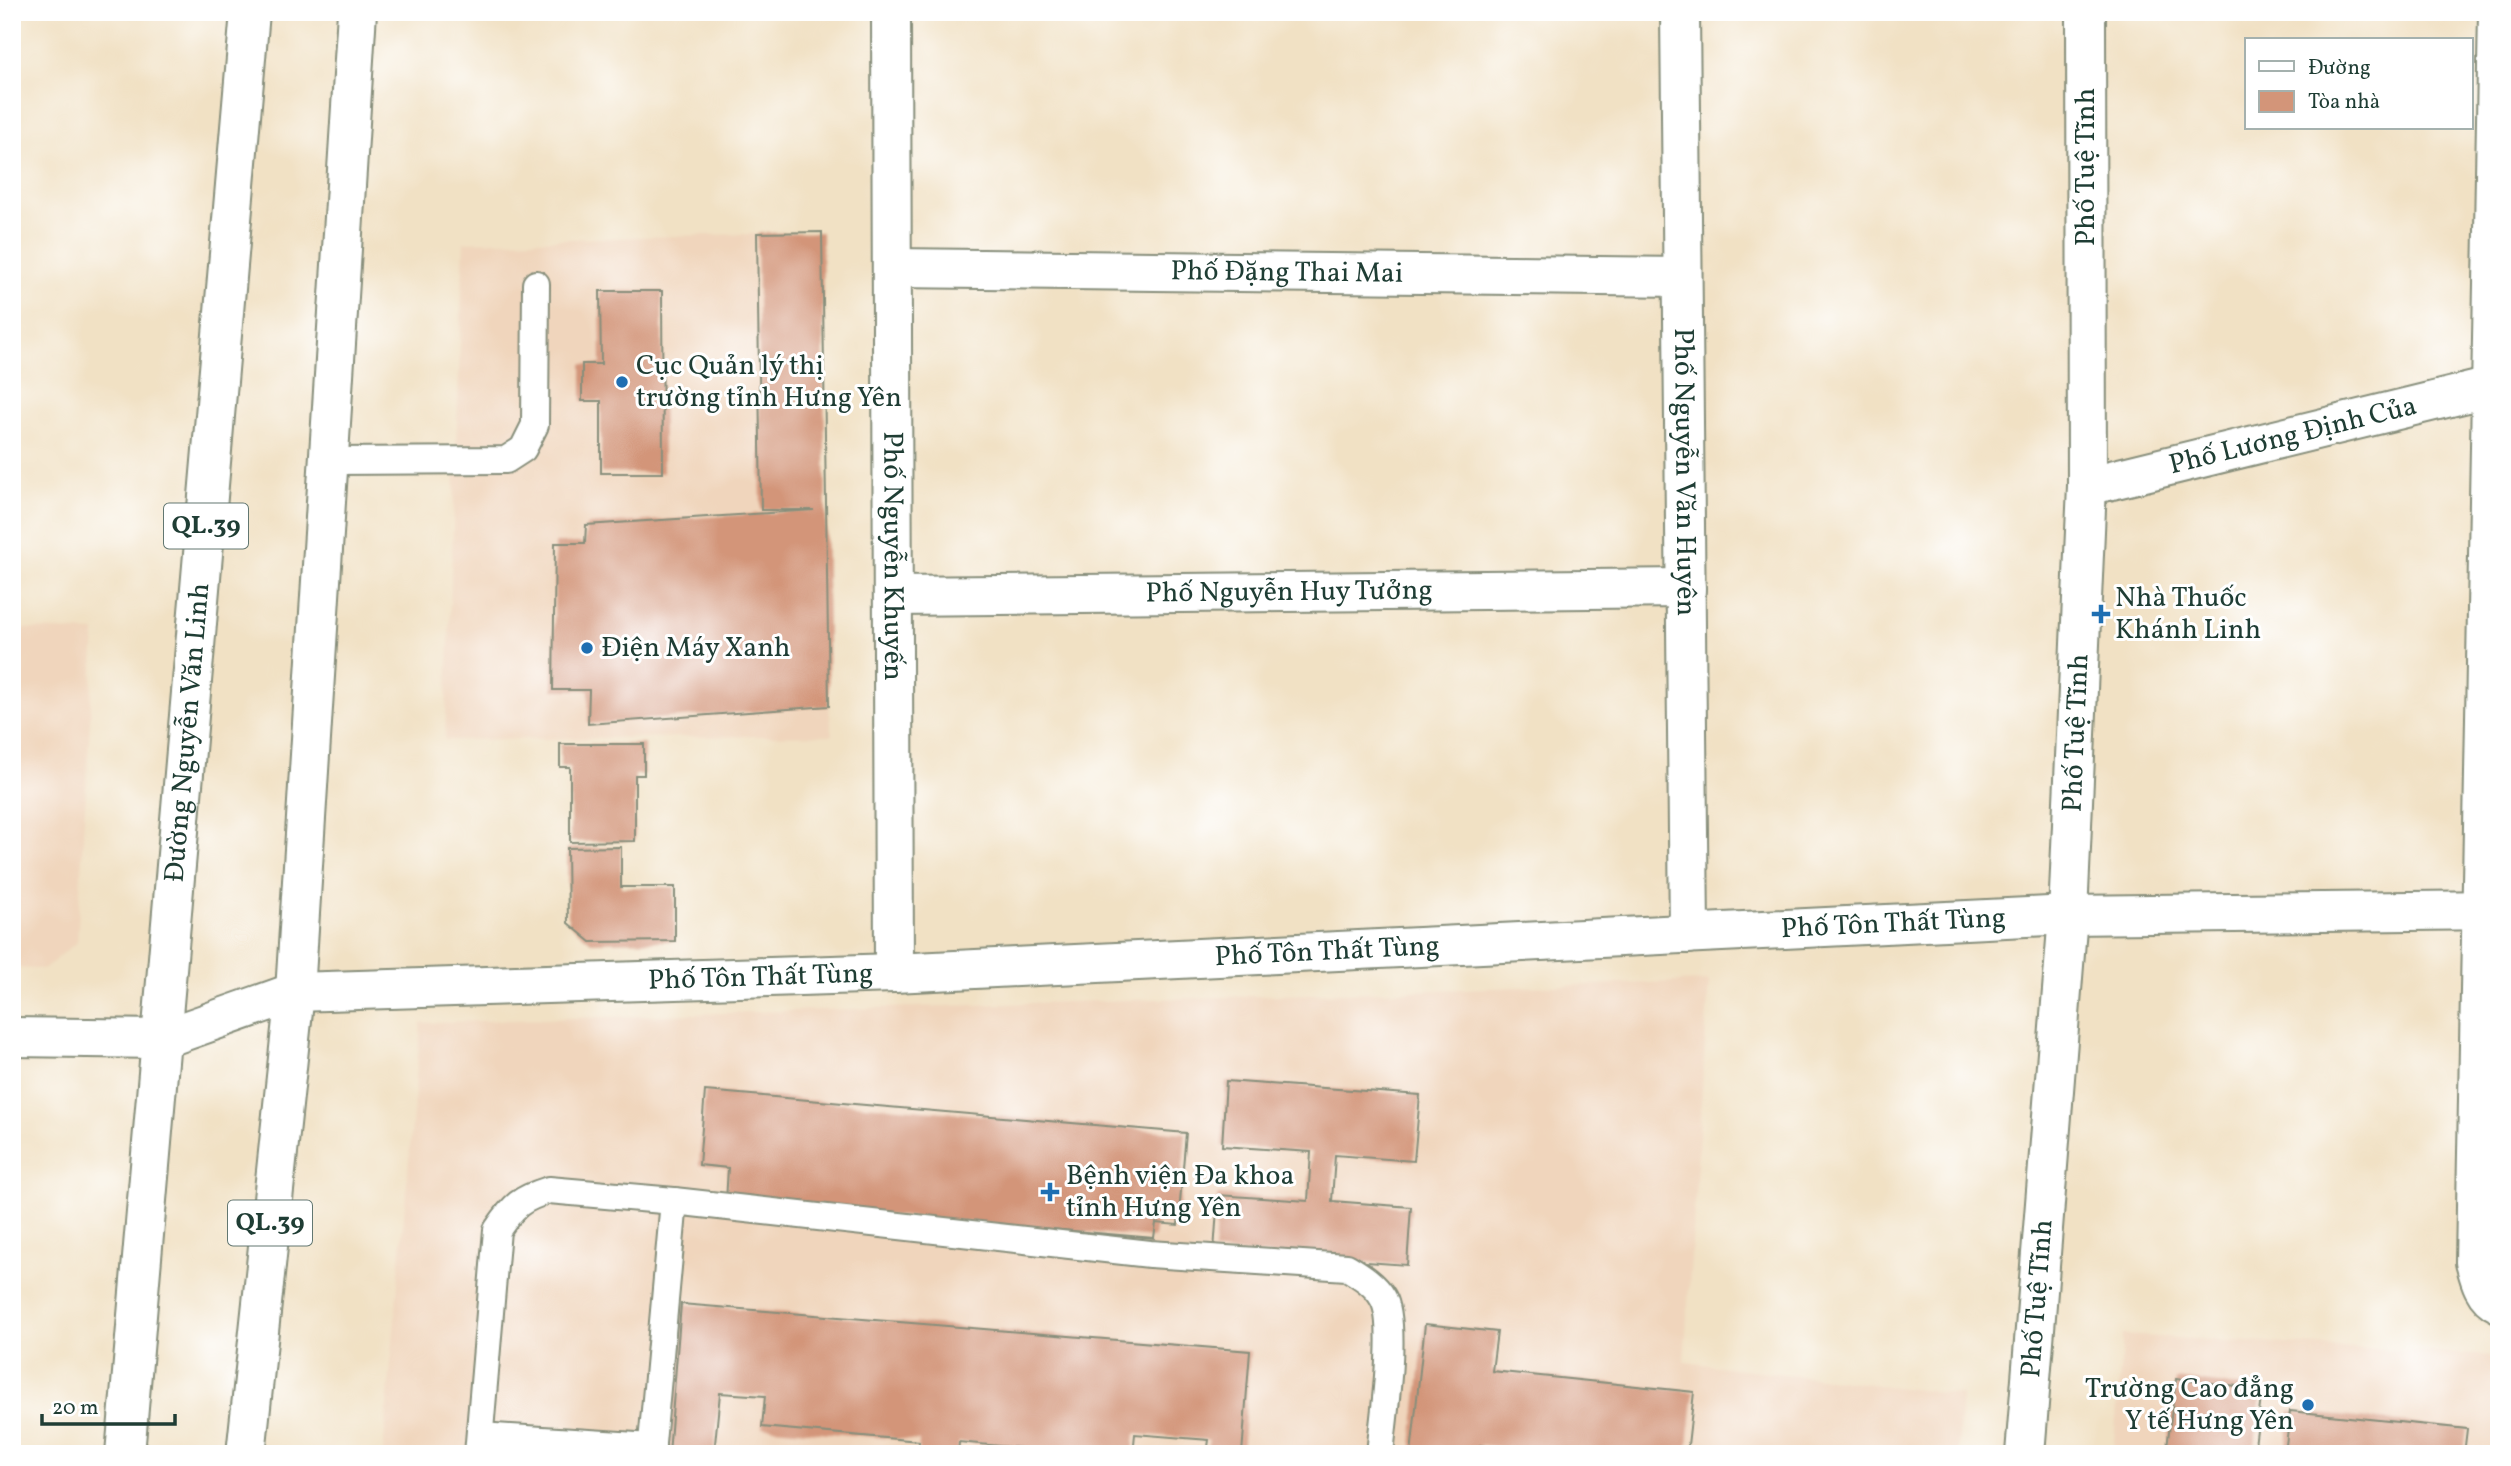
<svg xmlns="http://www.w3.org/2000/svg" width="2511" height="1466" font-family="Vollkorn,serif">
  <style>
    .built { fill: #f0d5bc }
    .building { fill: #d39579 }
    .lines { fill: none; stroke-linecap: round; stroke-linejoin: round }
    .service-casing { stroke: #888f7c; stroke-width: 30 }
    .minor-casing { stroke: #888f7c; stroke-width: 42 }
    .tertiary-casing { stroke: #888f7c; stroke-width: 42 }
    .trunk-casing { stroke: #888f7c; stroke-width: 42 }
    .service { stroke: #fff; stroke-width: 26 }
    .minor { stroke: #fff; stroke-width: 38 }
    .tertiary { stroke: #fff; stroke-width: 38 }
    .trunk { stroke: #fff; stroke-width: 38 }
    .poi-dot { fill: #1f6fb2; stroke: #fff; stroke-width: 2.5 }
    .labels { text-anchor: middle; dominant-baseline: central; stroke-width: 6; stroke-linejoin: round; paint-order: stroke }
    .shield { fill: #fff; stroke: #627771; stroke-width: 2 }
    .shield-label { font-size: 26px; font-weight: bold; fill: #1f3d34 }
    .street-label { font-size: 28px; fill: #1f3d34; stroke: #fff }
    .poi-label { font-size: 28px; fill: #1f3d34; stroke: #fff; text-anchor: start }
  </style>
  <rect width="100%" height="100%" fill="#fff"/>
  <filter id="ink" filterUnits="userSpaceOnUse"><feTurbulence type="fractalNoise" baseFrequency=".0143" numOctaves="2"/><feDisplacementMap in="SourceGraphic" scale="14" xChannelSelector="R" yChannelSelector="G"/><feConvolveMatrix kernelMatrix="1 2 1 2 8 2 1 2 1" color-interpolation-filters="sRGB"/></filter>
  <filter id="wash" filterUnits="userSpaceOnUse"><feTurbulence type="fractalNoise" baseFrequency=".00686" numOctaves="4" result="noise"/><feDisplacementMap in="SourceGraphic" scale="28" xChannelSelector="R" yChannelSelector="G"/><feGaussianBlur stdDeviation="1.57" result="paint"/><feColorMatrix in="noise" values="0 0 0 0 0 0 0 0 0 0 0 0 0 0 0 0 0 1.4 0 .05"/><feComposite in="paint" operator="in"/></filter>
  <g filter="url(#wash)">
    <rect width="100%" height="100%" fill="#f1e1c4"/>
    <g class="built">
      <path d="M822 232 829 706 832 735 445 740 464 242Z"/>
      <path d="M12 628 95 632 77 942 44 969 12 968Z"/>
      <path d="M1709 981 1684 1362 1962 1395 1958 1454H383L421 1023Z"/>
      <path d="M2123 1335 2499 1356V1454H2113Z"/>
    </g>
    <g id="blocks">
      <g class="building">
        <path d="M822 232 829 706 588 724 589 690H553L555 543H585L586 525 814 510H761L757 233Z"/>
        <path d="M600 291H662L663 473H601V401H582V364H601Z"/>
        <path d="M560 744H644V775H635V841L570 842V767H560Z"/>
        <path d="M621 847V887H675V941L591 942 568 923 567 848Z"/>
        <path d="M1226 1081 1420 1095 1414 1161 1335 1155 1332 1201 1411 1207 1407 1265 1214 1251 1218 1195 1308 1201 1311 1152 1222 1146Z"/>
        <path d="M705 1091 1186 1133 1178 1225 1156 1223 1154 1238 726 1201 728 1168 699 1165Z"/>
        <path d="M681 1304 1250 1351 1242 1454H1207L1209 1440 1135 1434 1133 1454H1083L959 1442 958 1454H918L919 1441 762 1427 765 1396 720 1393 714 1454H669Z"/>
        <path d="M1425 1324 1497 1332 1492 1371 1694 1392 1687 1454H1521V1450L1480 1445 1479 1454H1411Z"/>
        <path d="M2176 1379 2262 1389 2254 1454H2166Z"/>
        <path d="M2290 1411 2467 1429 2464 1454H2285Z"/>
      </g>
    </g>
  </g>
  <g filter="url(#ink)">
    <use href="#blocks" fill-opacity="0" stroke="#888f7c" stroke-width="2"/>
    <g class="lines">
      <g class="service-casing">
        <g id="service">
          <path d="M328 461 506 460 523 449 535 425 536 284"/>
          <path d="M480 1436 652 1447"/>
          <path d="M478 1454 497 1230C514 1205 520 1199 549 1190L674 1201 1150 1254 1347 1267C1360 1275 1375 1284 1383 1298 1398 1324 1383 1421 1380 1454"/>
          <path d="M651 1454 674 1201"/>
        </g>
      </g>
      <g class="minor-casing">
        <g id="minor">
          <path id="s1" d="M891 12 894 973"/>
          <path id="s2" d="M1680 12 1689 934"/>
          <path d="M2498 12 2475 1262C2479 1277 2483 1296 2499 1303"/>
          <path id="s3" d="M893 268 1682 277"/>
          <path id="s4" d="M2087 486 2499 385"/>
          <path id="s5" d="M893 596 1686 588"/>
          <path id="s6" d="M162 1039 295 992 894 973 2068 915 2499 910"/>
        </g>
      </g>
      <g class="tertiary-casing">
        <g id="tertiary">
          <path d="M12 1037 162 1039"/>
          <path id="s7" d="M2025 1454 2068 915 2087 486 2086 12"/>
        </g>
      </g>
      <g class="trunk-casing">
        <g id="trunk">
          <path id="s8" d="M125 1454 250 12"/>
          <path d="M246 1454 295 992 357 12"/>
        </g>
      </g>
      <use href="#service" class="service"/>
      <use href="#minor" class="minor"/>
      <use href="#tertiary" class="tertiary"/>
      <use href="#trunk" class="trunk"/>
    </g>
  </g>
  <g class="poi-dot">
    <circle cx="622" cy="382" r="7"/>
    <path d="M2097.5 603.5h7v7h7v7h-7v7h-7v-7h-7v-7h7z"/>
    <circle cx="587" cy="648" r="7"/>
    <path d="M1046.5 1181.5h7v7h7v7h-7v7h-7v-7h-7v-7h7z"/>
    <circle cx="2308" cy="1405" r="7"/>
  </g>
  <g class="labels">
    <g class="shield">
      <rect x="164" y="503.5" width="84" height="45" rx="5"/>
      <rect x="228" y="1200.5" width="84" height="45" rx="5"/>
    </g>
    <g class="shield-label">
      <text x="206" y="526">QL.39</text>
      <text x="270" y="1223">QL.39</text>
    </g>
    <g class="street-label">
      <text transform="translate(2086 167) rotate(-90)">Phố Tuệ Tĩnh</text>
      <text stroke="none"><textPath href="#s3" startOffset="394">Phố Đặng Thai Mai</textPath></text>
      <text stroke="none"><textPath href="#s4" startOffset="212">Phố Lương Định Của</textPath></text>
      <text stroke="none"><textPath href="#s2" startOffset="460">Phố Nguyễn Văn Huyên</textPath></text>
      <text stroke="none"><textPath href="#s1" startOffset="544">Phố Nguyễn Khuyến</textPath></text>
      <text stroke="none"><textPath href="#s5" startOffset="396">Phố Nguyễn Huy Tưởng</textPath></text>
      <text stroke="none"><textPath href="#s8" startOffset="724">Đường Nguyễn Văn Linh</textPath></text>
      <text stroke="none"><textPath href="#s7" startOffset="723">Phố Tuệ Tĩnh</textPath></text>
      <text stroke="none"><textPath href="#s6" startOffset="1741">Phố Tôn Thất Tùng</textPath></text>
      <text stroke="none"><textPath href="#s6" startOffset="1174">Phố Tôn Thất Tùng</textPath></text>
      <text stroke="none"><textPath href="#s6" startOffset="607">Phố Tôn Thất Tùng</textPath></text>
      <text stroke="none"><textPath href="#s7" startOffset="156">Phố Tuệ Tĩnh</textPath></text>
    </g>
    <g class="poi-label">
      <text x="636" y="366">Cục Quản lý thị<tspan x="636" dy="32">trường tỉnh Hưng Yên</tspan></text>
      <text x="2115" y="598">Nhà Thuốc<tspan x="2115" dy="32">Khánh Linh</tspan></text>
      <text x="601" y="648">Điện Máy Xanh</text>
      <text x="1066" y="1176">Bệnh viện Đa khoa<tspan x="1066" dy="32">tỉnh Hưng Yên</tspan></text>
      <text x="2294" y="1389" text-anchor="end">Trường Cao đẳng<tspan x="2294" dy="32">Y tế Hưng Yên</tspan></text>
    </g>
  </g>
  <rect width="2511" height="1466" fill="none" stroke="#fff" stroke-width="42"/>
  <rect x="2245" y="38" width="228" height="91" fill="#ffffff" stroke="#a5b1ae" stroke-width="2"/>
  <rect x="2259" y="61" width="35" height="10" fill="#ffffff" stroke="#a5b1ae" stroke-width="2"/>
  <text x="2308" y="74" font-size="21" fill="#1f3d34">Đường</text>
  <rect x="2259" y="91" width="35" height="21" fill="#d39579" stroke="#a5b1ae" stroke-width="2"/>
  <text x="2308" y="108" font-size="21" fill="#1f3d34">Tòa nhà</text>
  <path d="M42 1414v10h133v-10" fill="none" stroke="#1f3d34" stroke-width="3.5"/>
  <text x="52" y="1414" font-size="21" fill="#1f3d34" stroke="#ffffff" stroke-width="5" paint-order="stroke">20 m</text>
</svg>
